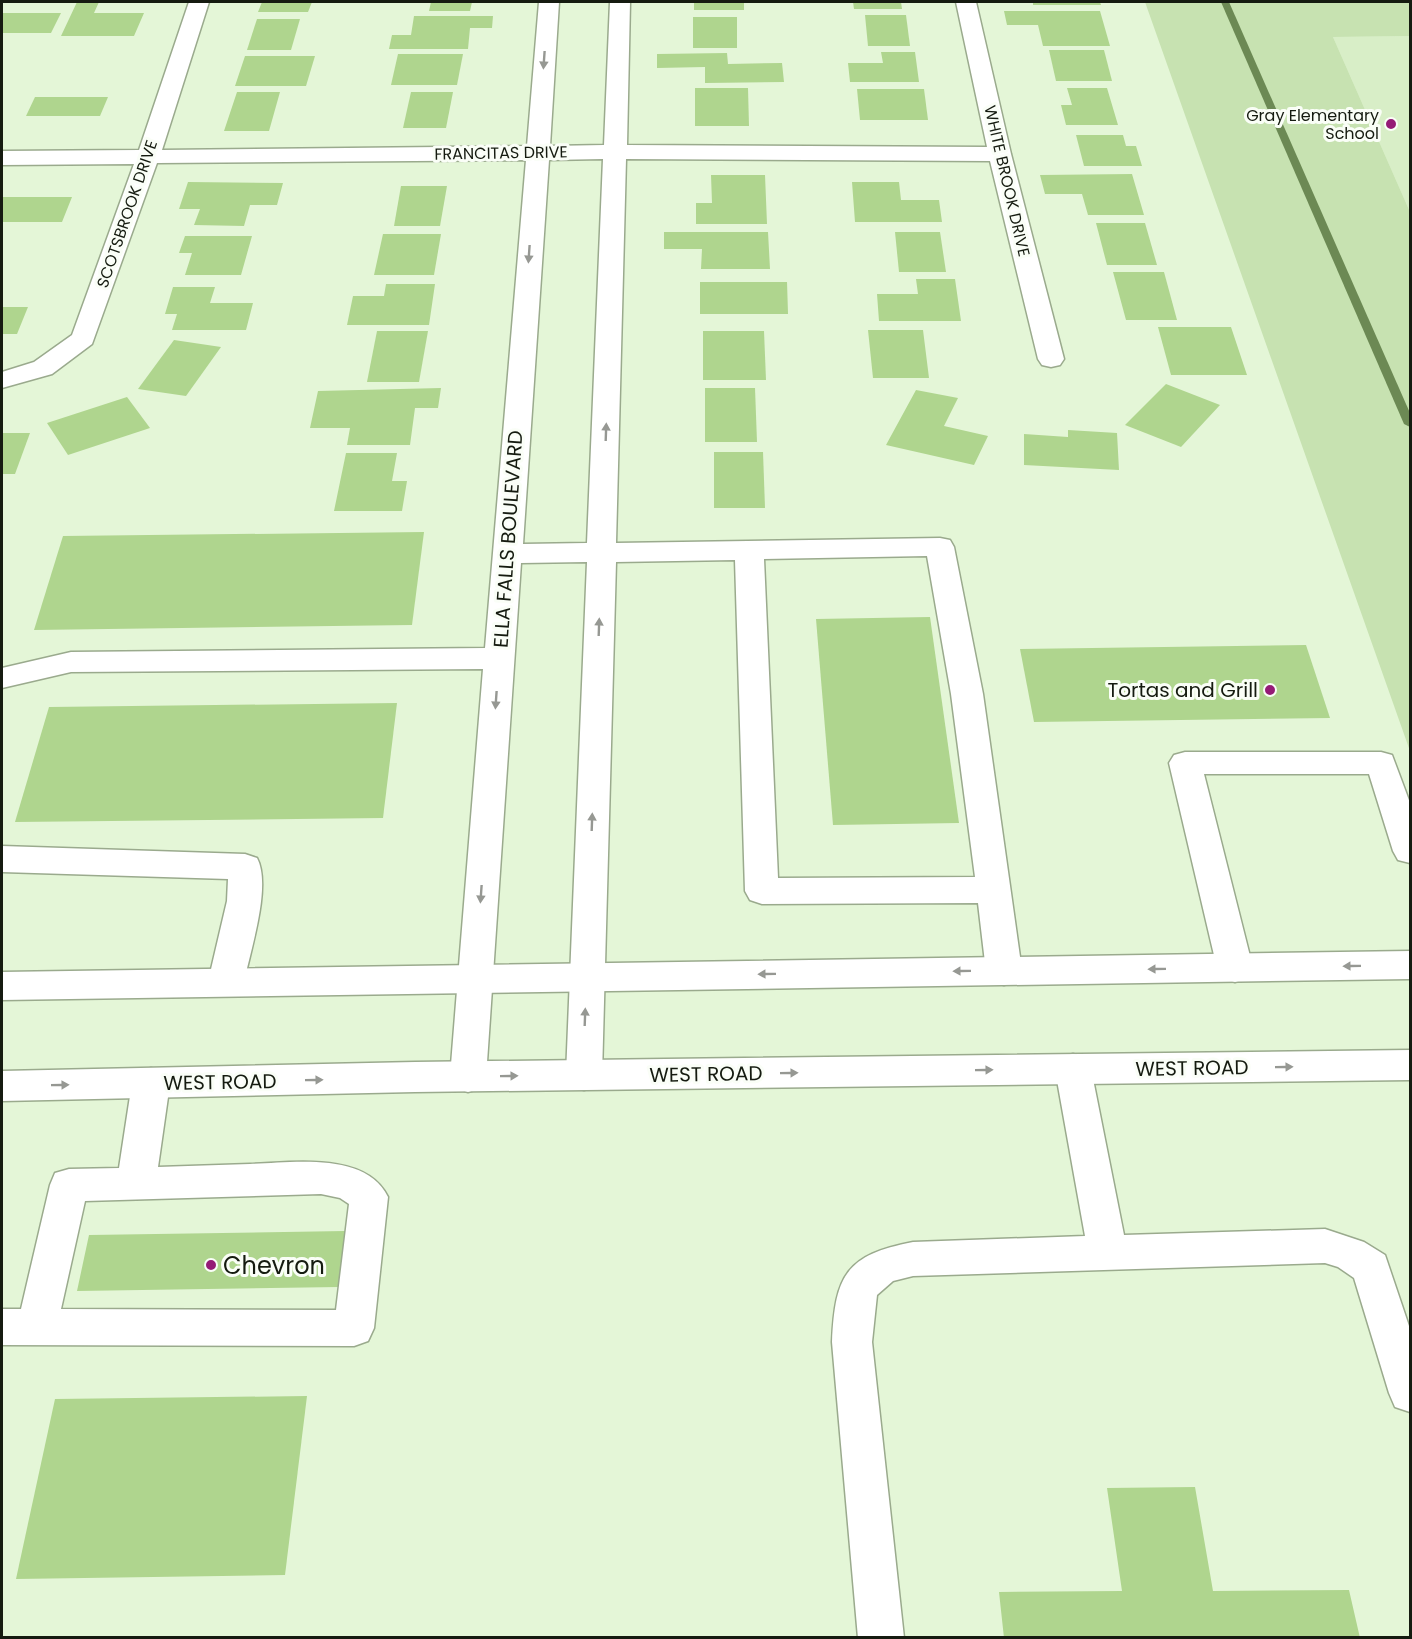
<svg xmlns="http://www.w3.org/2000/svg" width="1412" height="1639" font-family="Poppins,sans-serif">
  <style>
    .built { fill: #d8eec7 }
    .green { fill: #c7e2b1 }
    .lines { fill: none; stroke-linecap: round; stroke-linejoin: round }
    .stream { fill: #6c8954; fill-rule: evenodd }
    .building { fill: #afd58e }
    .minor-casing { stroke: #9aaa8d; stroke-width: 3 }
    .major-casing { stroke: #9aaa8d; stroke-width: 3 }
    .minor { fill: #fff; fill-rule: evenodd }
    .major { fill: #fff; fill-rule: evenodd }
    .oneway { fill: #969893 }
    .poi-dot { fill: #951b76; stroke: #fafef7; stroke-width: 2 }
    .labels { text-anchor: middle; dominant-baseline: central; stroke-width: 6; stroke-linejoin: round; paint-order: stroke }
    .far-poi-label { font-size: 16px; fill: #151b10; stroke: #fafef7; text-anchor: end }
    .far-street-label { font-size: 16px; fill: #151b10; stroke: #fafef7 }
    .street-label { font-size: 20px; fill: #151b10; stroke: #fafef7 }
    .poi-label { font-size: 20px; fill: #151b10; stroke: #fafef7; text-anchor: end }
    .near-poi-label { font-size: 24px; fill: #151b10; stroke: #fafef7; text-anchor: start }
  </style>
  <rect width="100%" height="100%" fill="#e4f6d7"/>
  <path class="built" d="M1410 36V212L1333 37Z"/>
  <path class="green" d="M1145 2H1410V36L1333 37 1410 212V751Z"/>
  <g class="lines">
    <path class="stream" d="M1221 2H1229L1410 413V427L1404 424Z"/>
  </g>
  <g class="building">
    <path d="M77 2H99L94 13H144L134 36H61Z"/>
    <path d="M262 2H312L308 12H258Z"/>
    <path d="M431 2H472L470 11H429Z"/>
    <rect x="694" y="2" width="50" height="8"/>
    <path d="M853 2H901L902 9H854Z"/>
    <path d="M1033 2H1100L1101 5H1033Z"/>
    <path d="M1004 11H1100L1110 46H1043L1038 25H1007Z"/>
    <path d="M2 13H61L51 33H2Z"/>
    <path d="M865 15H906L910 46H868Z"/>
    <path d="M414 16H493L492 28H470L468 49H389L392 35H411Z"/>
    <rect x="693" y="17" width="44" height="31"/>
    <path d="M257 19H300L291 50H247Z"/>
    <path d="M1049 50H1104L1112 81H1056Z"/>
    <path d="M881 52H915L919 82H850L848 63H883Z"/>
    <path d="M727 53 728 64 782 63 784 82 705 83V67L657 68V54Z"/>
    <path d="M398 54H463L457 85H391Z"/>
    <path d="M245 56H315L306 86H235Z"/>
    <path d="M695 88H748L749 126H695Z"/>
    <path d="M1067 88H1107L1118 125H1066L1061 105H1072Z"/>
    <path d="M857 89H924L928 120H860Z"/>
    <path d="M237 92H280L269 131H224Z"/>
    <path d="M411 92H453L446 128H403Z"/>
    <path d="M35 97H108L100 116H26Z"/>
    <path d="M1076 135H1123L1126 146H1136L1142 166H1084Z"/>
    <path d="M1132 174 1144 215H1088L1082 194H1045L1040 175Z"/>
    <path d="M711 175H765L767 224H696V203H712Z"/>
    <path d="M188 182 283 183 277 205H250L244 226 194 225 200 209H179Z"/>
    <path d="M852 182H899L901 200H939L942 222H855Z"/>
    <path d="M401 186H447L440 226H394Z"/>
    <path d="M2 197H72L62 222H2Z"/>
    <path d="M1096 223H1145L1157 265H1107Z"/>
    <path d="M664 232H768L770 269H701L702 249H664Z"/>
    <path d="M895 232H940L946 272H899Z"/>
    <path d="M383 234H441L434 275H374Z"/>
    <path d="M185 236H252L241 275H185L192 253H179Z"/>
    <path d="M1113 272H1164L1177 320H1126Z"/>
    <path d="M916 279H955L961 321H879L877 294H918Z"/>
    <path d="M700 282H787L788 314H700Z"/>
    <path d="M386 284H435L429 325H347L353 296H384Z"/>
    <path d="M173 287H215L210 303H253L246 330H172L177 314H165Z"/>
    <path d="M2 307H28L17 334H2Z"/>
    <path d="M1158 327H1231L1247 375H1171Z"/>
    <path d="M868 330H923L929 378H873Z"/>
    <path d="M377 331H428L419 382H367Z"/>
    <path d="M703 331H764L766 380H703Z"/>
    <path d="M174 340 221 347 186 396 138 389Z"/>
    <path d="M1166 384 1220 405 1181 447 1125 425Z"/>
    <path d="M441 388 438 408H415L410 445H347L350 428H310L318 391Z"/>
    <path d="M705 388H755L757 442H705Z"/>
    <path d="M916 390 958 398 944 426 988 436 974 465 886 445Z"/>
    <path d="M127 397 150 428 68 455 47 423Z"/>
    <path d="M1068 430 1117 433 1119 470 1024 465V434L1068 437Z"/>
    <path d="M2 433H30L15 474H2Z"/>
    <path d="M714 452H763L765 508H714Z"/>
    <path d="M346 453H397L392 481H407L402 511H334Z"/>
    <path d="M424 532 412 625 34 630 63 536Z"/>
    <path d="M930 617 959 823 833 825 816 619Z"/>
    <path d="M1306 645 1330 718 1034 722 1020 649Z"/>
    <path d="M397 703 383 818 15 822 49 707Z"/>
    <path d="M345 1231 339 1287 77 1291 89 1235Z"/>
    <path d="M307 1396 285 1575 16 1579 55 1399Z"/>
    <path d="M1195 1487 1213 1591 1349 1590 1360 1638H1004L999 1592 1122 1591 1107 1488Z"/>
  </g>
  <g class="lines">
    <g class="minor-casing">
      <g id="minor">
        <path d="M189 2H209L162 150 527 146 539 2H559L550 146 604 145 610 2H630L627 145 987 147 956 2H976L1011 154 1064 359 1060 365 1051 367 1042 365 1038 359 990 161 626 159 616 543 940 538 950 540 954 547 983 694 1022 971 1016 981 1004 985 992 981 986 971 978 903 762 904 750 900 745 891 735 560 616 562 602 1075 597 1086 584 1090 571 1086 566 1075 587 562 521 563 486 1077 481 1088 468 1092 455 1088 450 1077 483 669 71 672 2 688V668L71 652 485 648 526 160 157 163 92 344 52 374 2 388V372L34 362 72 335 134 164 2 165V151L139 150ZM603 159 587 543 523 544 549 160ZM927 556 951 694 975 877 778 878 764 559Z"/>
        <path d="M1185 752H1381L1392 755 1410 803V863L1398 860 1393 851 1369 774H1204L1253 968 1247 978 1235 982 1223 978 1217 968 1169 763 1174 755Z"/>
        <path d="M2 846 245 854 257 858C272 886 250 951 244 982L239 992 226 996 213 992 208 982 227 901 228 879 2 872Z"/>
        <path d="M1073 1054 1086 1058 1091 1069 1124 1235 1325 1229 1364 1242 1385 1255 1410 1329V1412L1395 1407 1389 1393 1354 1278 1338 1267 1325 1263 913 1276 893 1281 877 1295 872 1342 904 1638H858L832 1342C835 1275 846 1255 913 1242L1085 1236 1055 1069 1060 1058Z"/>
        <path d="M151 1068 164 1072 170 1083 158 1167C188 1166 219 1165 250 1164 291 1163 366 1151 388 1197L374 1328 368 1341 354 1346 2 1345V1309H21L50 1185 55 1173 69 1169 119 1168 132 1083 138 1072ZM321 1194 340 1198 349 1204 336 1310 61 1309 85 1201Z"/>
      </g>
    </g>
    <g class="major-casing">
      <g id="major">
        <path d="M1410 951V979L2 1000V972Z"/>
        <path d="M1410 1050V1080L415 1092 2 1101V1071L415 1062Z"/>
      </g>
    </g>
    <use href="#minor" class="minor"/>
    <use href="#major" class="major"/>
  </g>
  <defs><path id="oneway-solid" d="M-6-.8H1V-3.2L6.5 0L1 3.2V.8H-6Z" transform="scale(1.5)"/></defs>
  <g class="oneway">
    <use href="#oneway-solid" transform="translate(544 60) rotate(94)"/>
    <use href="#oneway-solid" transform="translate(529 254) rotate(94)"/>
    <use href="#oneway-solid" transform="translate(606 432) rotate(-88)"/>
    <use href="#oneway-solid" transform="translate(599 627) rotate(-88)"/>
    <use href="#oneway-solid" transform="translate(496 700) rotate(94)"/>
    <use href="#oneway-solid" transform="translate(592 822) rotate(-88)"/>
    <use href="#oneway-solid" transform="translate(481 894) rotate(94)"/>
    <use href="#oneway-solid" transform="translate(1352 966) rotate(179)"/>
    <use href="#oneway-solid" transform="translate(1157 969) rotate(179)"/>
    <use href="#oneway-solid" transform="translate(962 971) rotate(179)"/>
    <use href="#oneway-solid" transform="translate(767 974) rotate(179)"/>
    <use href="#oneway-solid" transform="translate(585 1017) rotate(-88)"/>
    <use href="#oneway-solid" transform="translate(1284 1067) rotate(-1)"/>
    <use href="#oneway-solid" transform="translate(984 1070) rotate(-1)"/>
    <use href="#oneway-solid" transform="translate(789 1073) rotate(-1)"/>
    <use href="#oneway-solid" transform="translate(509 1076) rotate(-1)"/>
    <use href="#oneway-solid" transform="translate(314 1080) rotate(-1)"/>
    <use href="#oneway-solid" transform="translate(60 1085) rotate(-1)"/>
  </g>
  <g class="poi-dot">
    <circle cx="1391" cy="124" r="6"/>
    <circle cx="1270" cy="690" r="6"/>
    <circle cx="211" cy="1265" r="6"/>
  </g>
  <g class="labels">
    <g class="far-poi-label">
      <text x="1379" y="115">Gray Elementary<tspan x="1379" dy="18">School</tspan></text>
    </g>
    <g class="far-street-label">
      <text transform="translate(501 153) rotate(-1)">FRANCITAS DRIVE</text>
      <text transform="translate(1007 181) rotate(77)">WHITE BROOK DRIVE</text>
      <text transform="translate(127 214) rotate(-71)">SCOTSBROOK DRIVE</text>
    </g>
    <g class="street-label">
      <text transform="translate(508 539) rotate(-86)">ELLA FALLS BOULEVARD</text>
      <text transform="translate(1192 1068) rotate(-1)">WEST ROAD</text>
      <text transform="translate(706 1074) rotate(-1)">WEST ROAD</text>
      <text transform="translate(220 1082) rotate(-1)">WEST ROAD</text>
    </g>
    <g class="poi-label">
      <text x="1258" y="690">Tortas and Grill</text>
    </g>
    <g class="near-poi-label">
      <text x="223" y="1265">Chevron</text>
    </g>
  </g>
  <rect width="1412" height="1639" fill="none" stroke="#151b10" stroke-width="6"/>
</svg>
